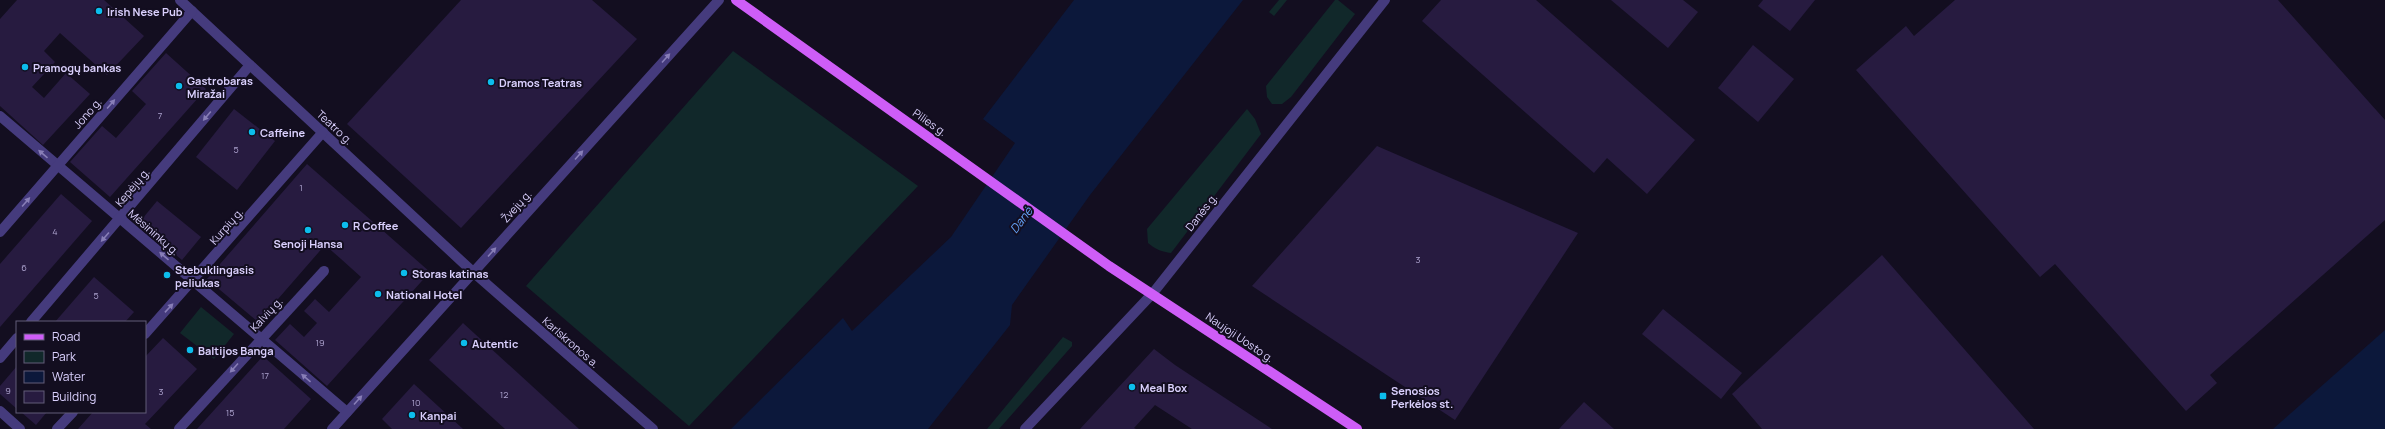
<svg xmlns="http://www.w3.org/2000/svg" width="2385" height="429" font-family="Manrope,sans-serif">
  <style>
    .green { fill: #11282a }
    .water { fill: #0c183b }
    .building { fill: #271b40 }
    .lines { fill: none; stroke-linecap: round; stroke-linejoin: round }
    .minor { stroke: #453b7d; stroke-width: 10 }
    .major { stroke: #ce5df7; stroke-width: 10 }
    .oneway { fill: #887eb7 }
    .poi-dot { fill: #0cbdec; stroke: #130e20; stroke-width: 1.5 }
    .labels { text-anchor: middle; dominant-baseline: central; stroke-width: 4; stroke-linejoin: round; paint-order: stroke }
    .number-label { font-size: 9px; fill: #ada3ce }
    .poi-label { font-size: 11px; font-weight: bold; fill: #dad0fd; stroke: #130e20; text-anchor: start }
    .street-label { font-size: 11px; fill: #dad0fd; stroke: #130e20 }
    .water-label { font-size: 12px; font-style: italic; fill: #63a2f7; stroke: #130e20 }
  </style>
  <rect width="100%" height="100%" fill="#130e20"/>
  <g class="green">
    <path d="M1279 0H1287L1274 16 1269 12Z"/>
    <path d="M1335 0H1338L1355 14 1291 97 1282 104H1272L1267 97 1266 86Z"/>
    <path d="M733 51 918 186 689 426 526 286Z"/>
    <path d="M1247 109 1255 119 1261 134 1171 253C1162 252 1155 249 1148 243L1147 229Z"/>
    <path d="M201 307 234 334 214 359 180 333Z"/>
    <path d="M1063 337 1072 342V346L999 429H987Z"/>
  </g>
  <g class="water">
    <path d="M1074 0H1243L1090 195 1012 305 1010 325 928 429H731L843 318 852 331 951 237 1015 143 983 119Z"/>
    <path d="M2385 330V429H2273Z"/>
  </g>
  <g class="building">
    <path d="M17 0H104L144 36 107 75 60 33 44 51 55 62 32 87 44 98 66 73 90 94 43 145 0 106V19Z"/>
    <path d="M461 0H592L637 39 461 228 347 124Z"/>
    <path d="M1441 0H1536L1695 140 1647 194 1607 158 1594 173 1422 21Z"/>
    <path d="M1611 0H1683L1698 12 1668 48Z"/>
    <path d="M1763 0H1815L1790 31 1758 6Z"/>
    <path d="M1955 0H2278L2385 120V220L2210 375 2217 383 2186 411 2055 264 2040 277 1856 70 1906 26 1914 36Z"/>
    <path d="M1753 45 1794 79 1758 122 1718 88Z"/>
    <path d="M166 53 206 89 110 197 70 162 102 126 116 138 146 104 132 91Z"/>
    <path d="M234 109 275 141 237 190 196 157Z"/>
    <path d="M1377 146 1578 233 1455 420 1252 286Z"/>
    <path d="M307 164 430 272 327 386 275 340 290 324 304 337 317 323 304 311 315 299 329 312 361 277 341 259 325 245 258 322 207 279Z"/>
    <path d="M61 194 92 221 0 327V264Z"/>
    <path d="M157 201 201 237 182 260 138 224Z"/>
    <path d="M1882 255 2034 429H1762L1732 394Z"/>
    <path d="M94 277 134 312 125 322H55Z"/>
    <path d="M1663 309 1742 373 1721 399 1642 334Z"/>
    <path d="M463 323 579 429H505L429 360Z"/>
    <path d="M163 338 197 369 145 424 151 429H78L93 412H145V357Z"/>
    <path d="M1154 349 1175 365 1272 429H1192L1155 405 1134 428 1136 429H1080Z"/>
    <path d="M263 356 311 399 284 429H197Z"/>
    <path d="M17 366V409L0 394V386Z"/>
    <path d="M414 384 463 429H392L382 419Z"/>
    <path d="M1584 402 1614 429H1559Z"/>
    <path d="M21 412H47L36 425Z"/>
  </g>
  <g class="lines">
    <g class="minor">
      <path d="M180 0 473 272 653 429"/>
      <path d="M0 116 347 412"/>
      <path d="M0 232 192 11"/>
      <path d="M31 322 250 65"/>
      <path d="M145 334 323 132"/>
      <path d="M0 358 17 338"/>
      <path d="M0 411 20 429"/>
      <path d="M57 429 73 412"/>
      <path d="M179 429 324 271"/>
      <path d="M332 429 719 0"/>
      <path d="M1025 429 1153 293 1385 0"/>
    </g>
    <path class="major" d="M736 0 1109 266 1357 429"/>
  </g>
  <defs><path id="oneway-solid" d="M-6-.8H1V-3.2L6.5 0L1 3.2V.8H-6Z"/></defs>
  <g class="oneway">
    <use href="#oneway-solid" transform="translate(666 58) rotate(-48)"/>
    <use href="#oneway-solid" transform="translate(111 104) rotate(-49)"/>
    <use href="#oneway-solid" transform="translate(207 116) rotate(130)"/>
    <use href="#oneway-solid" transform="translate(43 154) rotate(-139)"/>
    <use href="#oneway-solid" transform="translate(579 155) rotate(-48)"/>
    <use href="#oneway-solid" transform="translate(26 202) rotate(-49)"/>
    <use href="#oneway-solid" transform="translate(105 237) rotate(131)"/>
    <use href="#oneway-solid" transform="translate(492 252) rotate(-48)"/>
    <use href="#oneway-solid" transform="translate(164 256) rotate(-139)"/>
    <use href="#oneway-solid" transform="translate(169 308) rotate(-47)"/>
    <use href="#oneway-solid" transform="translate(234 368) rotate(132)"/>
    <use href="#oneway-solid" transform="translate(306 378) rotate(-140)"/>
    <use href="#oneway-solid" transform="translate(358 400) rotate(-48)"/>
  </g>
  <g class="poi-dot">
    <circle cx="99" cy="11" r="4"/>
    <circle cx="25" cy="67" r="4"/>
    <circle cx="491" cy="82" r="4"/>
    <circle cx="179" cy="86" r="4"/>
    <circle cx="252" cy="132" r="4"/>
    <circle cx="345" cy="225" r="4"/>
    <circle cx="308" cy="230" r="4"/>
    <circle cx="404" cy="273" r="4"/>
    <circle cx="167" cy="275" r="4"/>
    <circle cx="378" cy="294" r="4"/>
    <circle cx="464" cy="343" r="4"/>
    <circle cx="190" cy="350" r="4"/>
    <circle cx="1132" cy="387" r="4"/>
    <rect x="1379" y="392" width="8" height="8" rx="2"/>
    <circle cx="412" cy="415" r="4"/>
  </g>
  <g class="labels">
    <g class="number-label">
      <text x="160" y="115">7</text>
      <text x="236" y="149">5</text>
      <text x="301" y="187">1</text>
      <text x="55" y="231">4</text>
      <text x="1418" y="259">3</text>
      <text x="24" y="267">6</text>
      <text x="96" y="295">5</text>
      <text x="320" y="342">19</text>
      <text x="265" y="375">17</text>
      <text x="8" y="390">9</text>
      <text x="161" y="391">3</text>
      <text x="504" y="394">12</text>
      <text x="416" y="402">10</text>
      <text x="230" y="412">15</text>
    </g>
    <g class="poi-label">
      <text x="107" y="11">Irish Nese Pub</text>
      <text x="33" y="67">Pramogų bankas</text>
      <text x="187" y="80">Gastrobaras<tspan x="187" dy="13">Miražai</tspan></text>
      <text x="499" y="82">Dramos Teatras</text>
      <text x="260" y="132">Caffeine</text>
      <text x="353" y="225">R Coffee</text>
      <text x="308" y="243" text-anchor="middle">Senoji Hansa</text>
      <text x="175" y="269">Stebuklingasis<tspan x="175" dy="13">peliukas</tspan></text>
      <text x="412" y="273">Storas katinas</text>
      <text x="386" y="294">National Hotel</text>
      <text x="472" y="343">Autentic</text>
      <text x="198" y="350">Baltijos Banga</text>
      <text x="1140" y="387">Meal Box</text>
      <text x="1391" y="390">Senosios<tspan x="1391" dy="13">Perkėlos st.</tspan></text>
      <text x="420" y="415">Kanpai</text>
    </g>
    <g class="street-label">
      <text transform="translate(87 113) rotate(-49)">Jono g.</text>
      <text transform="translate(930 122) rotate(35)">Pilies g.</text>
      <text transform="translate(335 127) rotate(43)">Teatro g.</text>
      <text transform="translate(132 187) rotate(-50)">Kepėjų g.</text>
      <text transform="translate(516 206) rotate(-48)">Žvejų g.</text>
      <text transform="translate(1201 212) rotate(-52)">Danės g.</text>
      <text transform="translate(226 226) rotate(-49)">Kurpių g.</text>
      <text transform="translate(154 232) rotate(41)">Mėsininkų g.</text>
      <text transform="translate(266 314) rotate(-47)">Kalvių g.</text>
      <text transform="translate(1240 337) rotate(34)">Naujoji Uosto g.</text>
      <text transform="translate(571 342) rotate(41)">Karlskronos a.</text>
    </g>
    <g class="water-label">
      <text transform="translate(1021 220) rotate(-53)">Danė</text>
    </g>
  </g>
  <rect x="16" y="321" width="130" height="92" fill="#130e20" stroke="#635c78"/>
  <rect x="24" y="334" width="20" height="6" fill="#ce5df7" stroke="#635c78"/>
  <text x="52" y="341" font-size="12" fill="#dad0fd">Road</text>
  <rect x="24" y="351" width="20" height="12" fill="#11282a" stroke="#635c78"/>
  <text x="52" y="361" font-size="12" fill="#dad0fd">Park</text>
  <rect x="24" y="371" width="20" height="12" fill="#0c183b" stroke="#635c78"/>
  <text x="52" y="381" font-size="12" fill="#dad0fd">Water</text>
  <rect x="24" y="391" width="20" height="12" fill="#271b40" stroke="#635c78"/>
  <text x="52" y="401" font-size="12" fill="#dad0fd">Building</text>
</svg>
